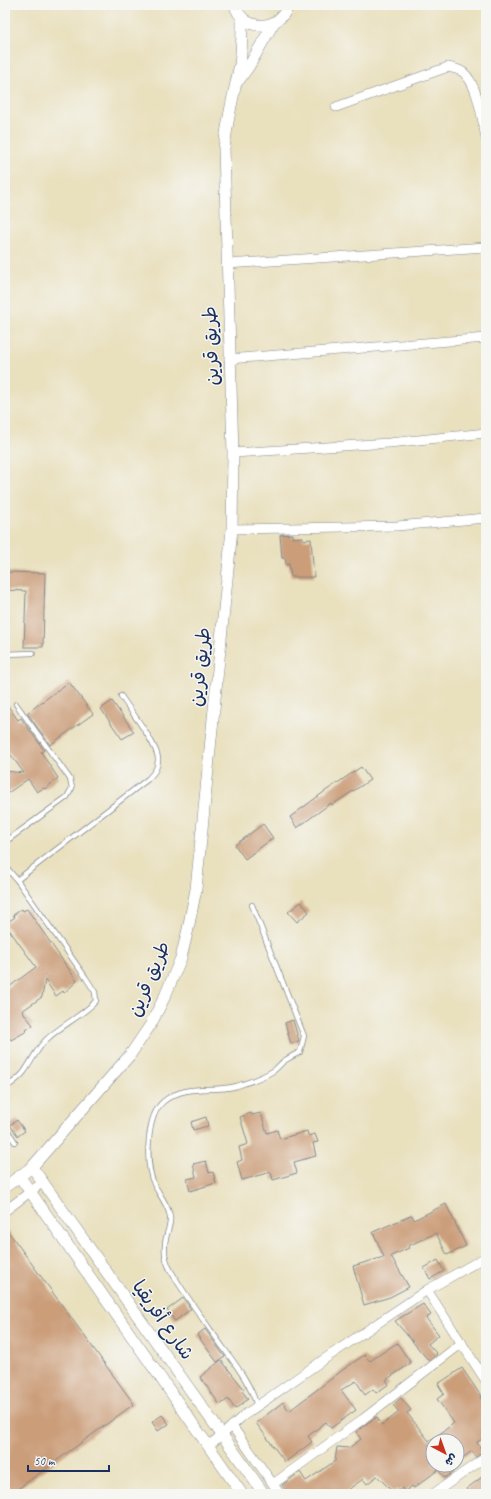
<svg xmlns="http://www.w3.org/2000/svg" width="491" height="1499" font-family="Caveat,'Playpen Sans Arabic',sans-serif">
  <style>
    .building { fill: #cb9d79 }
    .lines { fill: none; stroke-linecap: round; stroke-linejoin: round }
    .service-casing { stroke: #82888e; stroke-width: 6 }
    .minor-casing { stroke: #82888e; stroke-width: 10 }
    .tertiary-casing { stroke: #82888e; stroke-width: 12 }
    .service { stroke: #fff; stroke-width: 4.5 }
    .minor { stroke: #fff; stroke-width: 9 }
    .tertiary { stroke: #fff; stroke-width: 11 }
    .labels { text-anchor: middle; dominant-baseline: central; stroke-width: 3; stroke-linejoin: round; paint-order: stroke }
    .street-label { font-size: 19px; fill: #1b2f5e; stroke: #f6f6f2 }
  </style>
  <rect width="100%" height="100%" fill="#f6f6f2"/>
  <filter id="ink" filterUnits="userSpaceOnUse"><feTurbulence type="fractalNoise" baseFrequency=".025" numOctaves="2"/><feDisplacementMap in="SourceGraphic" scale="8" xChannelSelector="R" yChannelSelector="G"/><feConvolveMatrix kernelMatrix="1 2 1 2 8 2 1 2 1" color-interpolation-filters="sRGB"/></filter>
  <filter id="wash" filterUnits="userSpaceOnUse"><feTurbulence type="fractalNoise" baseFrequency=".012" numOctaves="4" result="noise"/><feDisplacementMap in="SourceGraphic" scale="16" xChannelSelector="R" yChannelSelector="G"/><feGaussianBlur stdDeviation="0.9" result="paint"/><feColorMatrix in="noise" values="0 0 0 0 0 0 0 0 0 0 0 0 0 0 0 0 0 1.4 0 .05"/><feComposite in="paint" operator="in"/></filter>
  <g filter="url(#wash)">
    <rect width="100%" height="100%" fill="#e9e0be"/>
    <g id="blocks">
      <g class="building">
        <path d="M292 534V538L303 537V540L311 539 314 577H291L289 564 286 565 285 558H282L280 535Z"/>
        <path d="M5 572 45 573 43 647H24L26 591 5 590Z"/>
        <path d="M69 682 93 714 50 745 27 713Z"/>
        <path d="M112 701 134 732 122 739 101 709Z"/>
        <path d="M5 702 18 720 21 718 44 750 41 752 58 778 45 789 44 788 37 792 28 779 5 795V771L24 773 5 747Z"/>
        <path d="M361 767 370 780 332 805 331 803 297 828 290 817 324 792Z"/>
        <path d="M263 824 273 838 245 859 235 845Z"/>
        <path d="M301 902 309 912 297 922 288 912Z"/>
        <path d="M22 909 23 911 27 909 77 981 64 993 63 991 56 996 45 980 42 997 22 1011 33 1025 26 1030 27 1031 11 1040 5 1032V990L36 967 5 924 15 917 13 915Z"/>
        <path d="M293 1020 299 1041 291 1044 285 1023Z"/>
        <path d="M251 1113 252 1115 261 1113 267 1133 277 1130 280 1139 307 1131 308 1136 315 1134 318 1142 313 1143 316 1156 294 1162 297 1173 273 1180 271 1172 242 1180 237 1162 242 1160 239 1147 248 1144 240 1117Z"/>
        <path d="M206 1117 208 1126 193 1130 191 1122Z"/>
        <path d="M17 1120 25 1131 18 1136 10 1125Z"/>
        <path d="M206 1161 209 1173 213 1172 216 1183 190 1191 187 1179 196 1177 193 1164Z"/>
        <path d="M446 1204 466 1246 447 1255 436 1233 408 1246 409 1248 391 1256 409 1287 390 1297 364 1305 353 1266 384 1257 373 1232 412 1215 414 1220Z"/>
        <path d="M5 1227 134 1404 11 1494H5Z"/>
        <path d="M438 1260 444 1271 430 1279 424 1268Z"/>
        <path d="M183 1298 191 1309 175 1321 167 1310Z"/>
        <path d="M423 1304 431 1315 426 1318 439 1335 428 1344 437 1354 429 1361 395 1321Z"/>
        <path d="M205 1329 225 1357 217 1362 197 1335Z"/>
        <path d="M397 1343 411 1363 386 1380 389 1384 376 1393 373 1389 365 1395 356 1381 341 1390 356 1410 331 1428 326 1422 308 1436 312 1442 285 1462 256 1423 283 1402 289 1411 344 1369 364 1355 370 1361Z"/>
        <path d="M221 1360 244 1389 242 1391 248 1399 235 1409 228 1399 220 1405 200 1377Z"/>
        <path d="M462 1368 481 1396 480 1397 486 1407V1437L477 1442 483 1452 476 1457 472 1451 457 1462V1441H433V1465H450L454 1471 445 1478 438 1470 414 1488 412 1486 404 1492 402 1488 398 1491 396 1489 393 1492 377 1476 367 1484 363 1479 342 1494H289L282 1485 300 1472 306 1481 335 1461 337 1447 349 1448 361 1439 356 1432 369 1422 377 1417 382 1425 399 1412 393 1405 401 1398 411 1410 407 1413 429 1441 433 1439 454 1423 437 1399 444 1394 438 1384Z"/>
        <path d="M162 1415 169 1424 158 1431 152 1422Z"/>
        <path d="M486 1474V1494H469L466 1489Z"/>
      </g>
    </g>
  </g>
  <g filter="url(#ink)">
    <use href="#blocks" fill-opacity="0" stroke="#82888e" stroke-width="1"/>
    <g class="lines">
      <g class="service-casing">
        <g id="service">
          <path d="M5 654 33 653"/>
          <path d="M5 842 67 797 72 788 70 779 16 704"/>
          <path d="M5 866 17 880 86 978 95 992 96 1001C82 1016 62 1025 47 1039 37 1048 32 1061 24 1072 19 1079 12 1083 5 1088"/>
          <path d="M17 880 148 779C154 773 158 768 158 760 159 746 129 709 121 696"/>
          <path d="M252 905 304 1036 300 1052C294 1055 289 1058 284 1061 280 1064 277 1069 273 1071 262 1078 249 1082 237 1086 211 1093 187 1083 164 1101 146 1115 145 1164 154 1184 159 1194 168 1205 170 1216 171 1223 169 1227 167 1234 163 1247 164 1259 171 1271 186 1297 205 1322 222 1346 236 1365 250 1383 257 1406"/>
          <path d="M5 1127 15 1142"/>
        </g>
      </g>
      <g class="minor-casing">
        <g id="minor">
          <path d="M336 107 448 67C453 68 458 69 463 72 478 84 482 119 486 138"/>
          <path d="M227 264 486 247"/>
          <path d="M229 359 486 338"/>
          <path d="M233 453 389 443 486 433"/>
          <path d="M232 529 397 526 486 518"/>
          <path d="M5 1211 43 1182"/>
          <path d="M427 1290 486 1381"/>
          <path d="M232 1426 280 1494"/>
          <path d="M208 1446 222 1435 243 1416 323 1360 427 1290 486 1257"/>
          <path d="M273 1484 363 1419 462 1343"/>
          <path d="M433 1494 486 1457"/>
        </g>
      </g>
      <g class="tertiary-casing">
        <g id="tertiary">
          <path d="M235 5C242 32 280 32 288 5"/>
          <path d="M239 80 249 66 273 24"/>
          <path d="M32 1167 264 1494"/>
          <path d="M20 1177 242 1494"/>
          <path d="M5 1187 32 1167 130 1055 151 1024 165 996 181 958 188 929 196 889 232 529 233 453 224 149C227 120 234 93 240 64 242 49 242 34 242 18"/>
        </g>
      </g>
      <use href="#service" class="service"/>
      <use href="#minor" class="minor"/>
      <use href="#tertiary" class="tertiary"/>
    </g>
  </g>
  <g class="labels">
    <g class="street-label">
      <text transform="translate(211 346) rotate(-92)">طريق قرين</text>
      <text transform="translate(200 667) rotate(-84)">طريق قرين</text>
      <text transform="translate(149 979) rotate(-67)">طريق قرين</text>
      <text transform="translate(163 1320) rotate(55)">شارع أفريقيا</text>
    </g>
  </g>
  <rect width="491" height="1499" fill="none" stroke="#f6f6f2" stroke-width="20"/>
  <g transform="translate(445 1453) rotate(139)"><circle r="19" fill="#f6f6f2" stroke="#9ea6b7"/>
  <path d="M0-3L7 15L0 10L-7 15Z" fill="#c8321e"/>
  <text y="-6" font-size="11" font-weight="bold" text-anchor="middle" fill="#1b2f5e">ش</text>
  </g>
  <path d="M28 1465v6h81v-6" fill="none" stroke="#1b2f5e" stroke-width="2"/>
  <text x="34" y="1465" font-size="12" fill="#1b2f5e" stroke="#f6f6f2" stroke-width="3" paint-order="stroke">50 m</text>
</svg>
